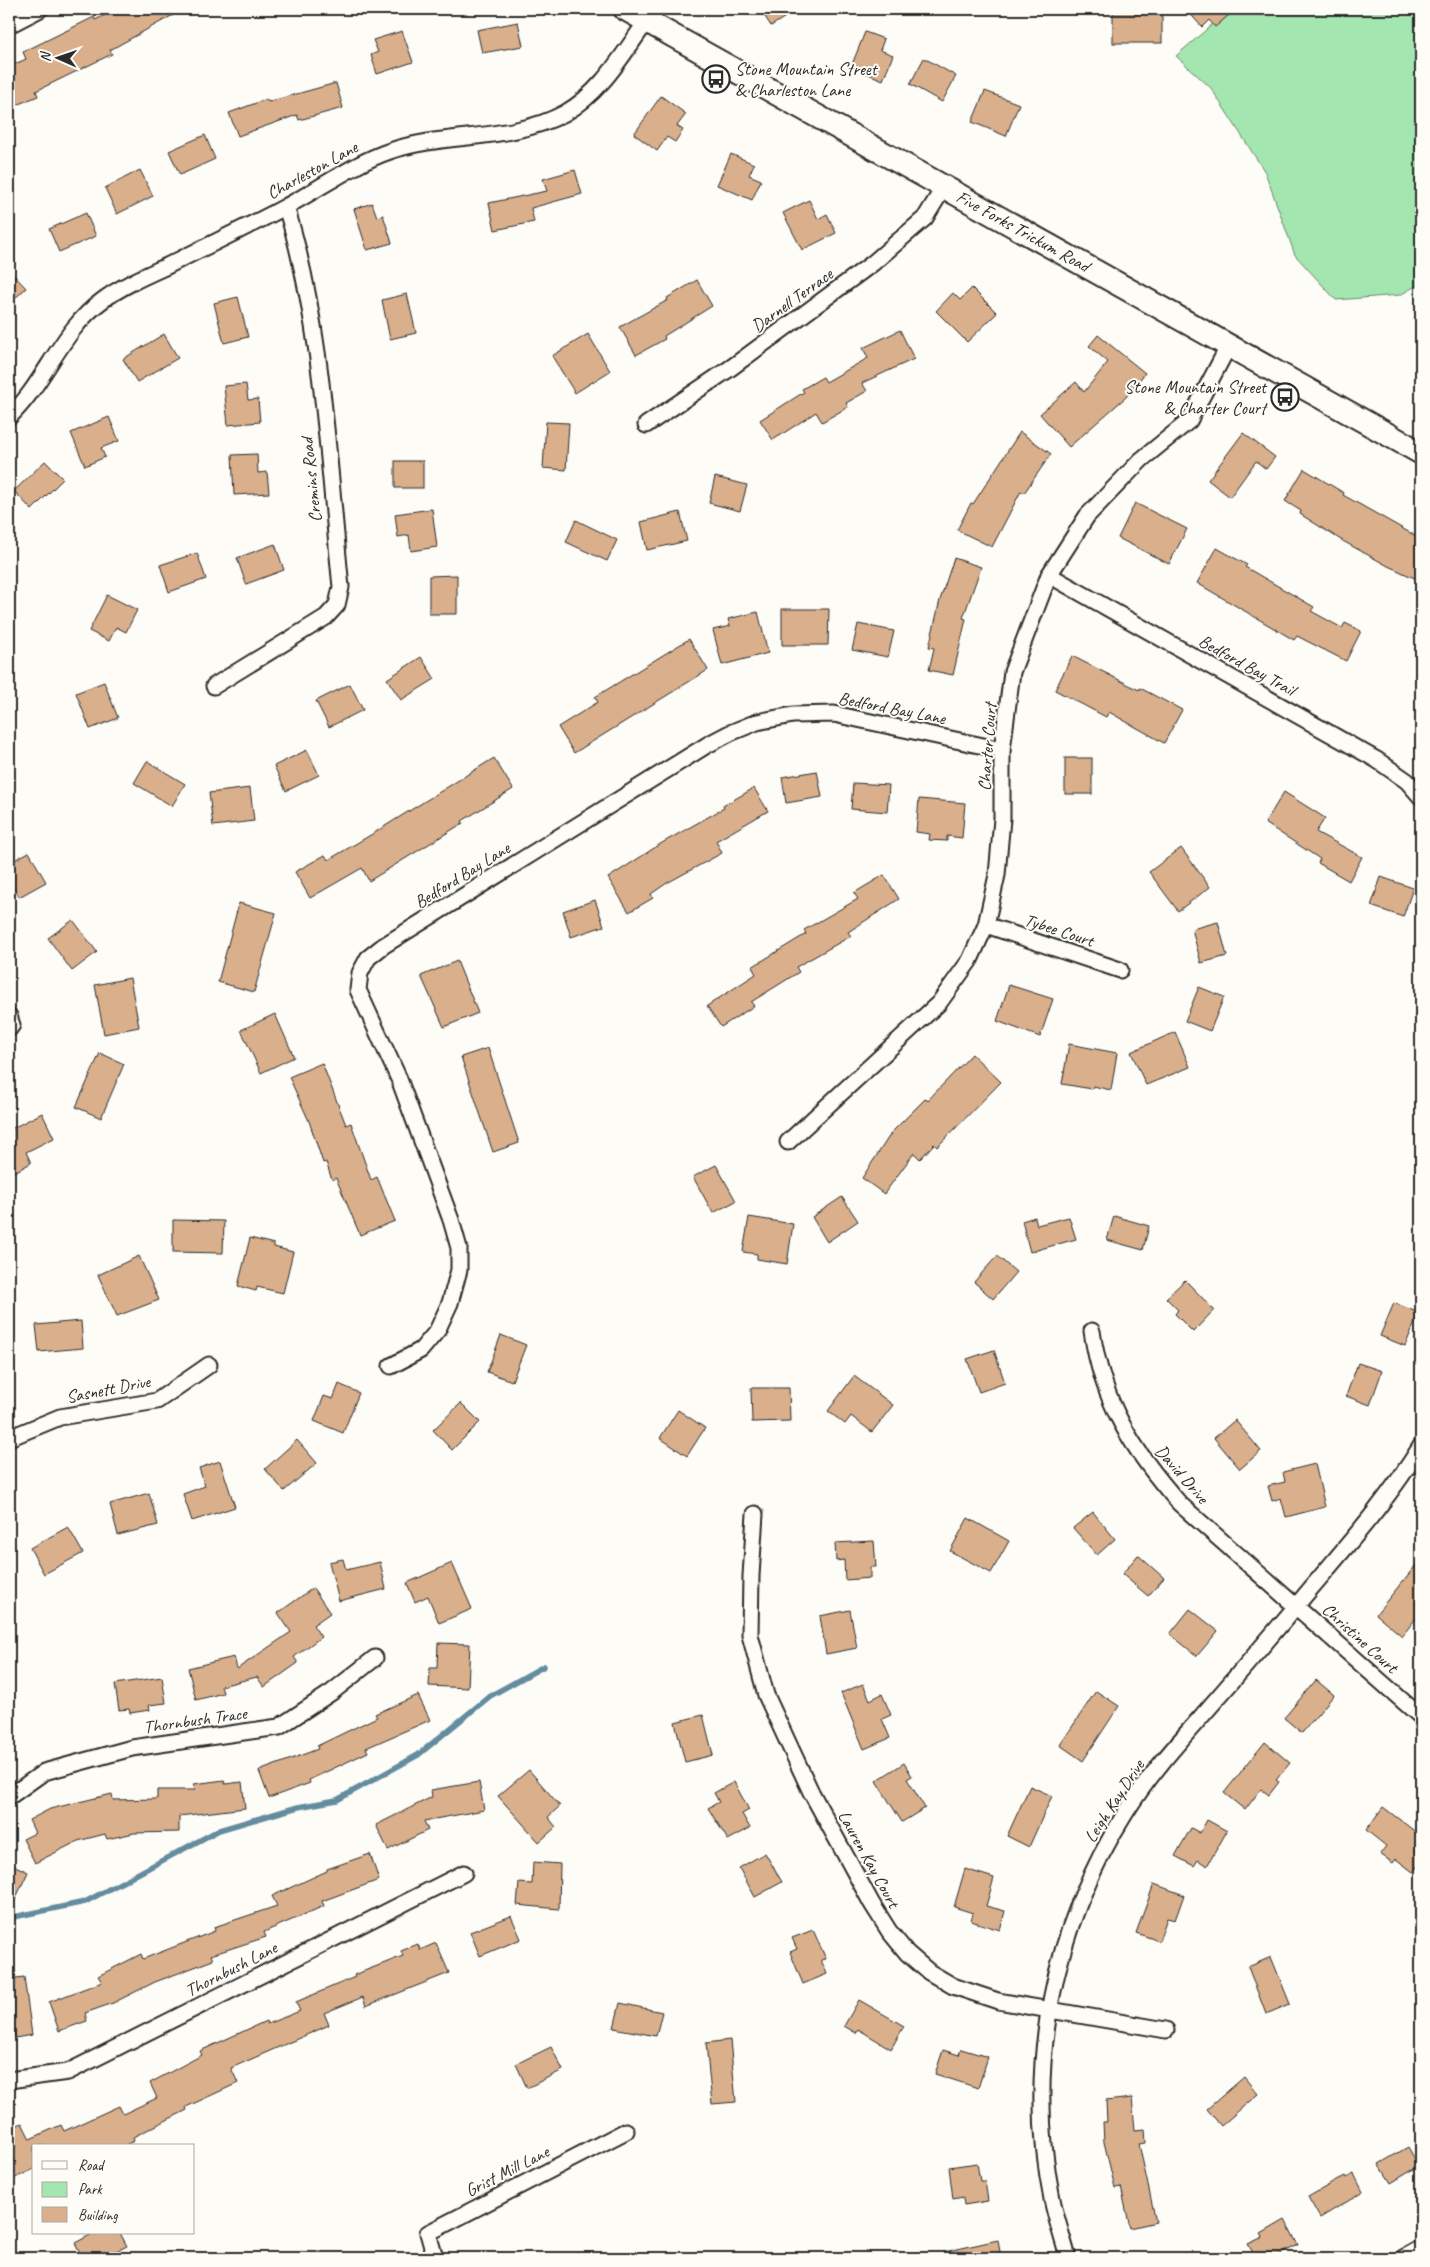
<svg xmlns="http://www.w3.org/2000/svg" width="1430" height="2267" font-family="Caveat,sans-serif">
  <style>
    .green { fill: #a4e6af; stroke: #68886d }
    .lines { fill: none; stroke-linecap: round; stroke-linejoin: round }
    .stream { stroke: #648c9e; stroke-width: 5.5 }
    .building { fill: #daaf8b; stroke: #2b2b2b }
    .street-casing { stroke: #2b2b2b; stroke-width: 19 }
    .secondary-casing { stroke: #2b2b2b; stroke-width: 26 }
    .street { stroke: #fdfcf7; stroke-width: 15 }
    .secondary { stroke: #fdfcf7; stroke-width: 22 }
    .labels { text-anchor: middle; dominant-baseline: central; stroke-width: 4; stroke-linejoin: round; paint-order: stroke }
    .poi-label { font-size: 18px; fill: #2b2b2b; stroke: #fdfcf7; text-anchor: start }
    .street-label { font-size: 18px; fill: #2b2b2b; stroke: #fdfcf7 }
  </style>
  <rect width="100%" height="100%" fill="#fdfcf7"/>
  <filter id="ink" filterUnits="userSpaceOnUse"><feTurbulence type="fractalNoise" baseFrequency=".02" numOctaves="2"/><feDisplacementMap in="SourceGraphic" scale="10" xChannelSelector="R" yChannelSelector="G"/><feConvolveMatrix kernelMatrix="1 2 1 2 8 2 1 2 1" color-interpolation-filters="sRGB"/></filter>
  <g filter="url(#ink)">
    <path class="green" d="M1230 9H1421V283L1400 295 1336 300 1295 255 1265 172 1211 88 1176 56Z"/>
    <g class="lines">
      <path class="stream" d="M9 1918 85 1902 219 1830 298 1807 337 1800 418 1755 490 1696 544 1666"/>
    </g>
    <g class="building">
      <path d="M117 9H184L110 50 112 54 36 91 38 96 9 108V67L26 59 23 52 94 17 95 20Z"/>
      <path d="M760 9H798L771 26Z"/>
      <rect x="1113" y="9" width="49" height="34"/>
      <path d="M1186 9H1236L1215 27 1209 20 1202 27Z"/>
      <path d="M518 22 523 46 482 53 477 30Z"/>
      <path d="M402 31 413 62 377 74 371 55 378 52 373 40Z"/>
      <path d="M865 32 884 39 880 50 893 55 883 80 851 67Z"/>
      <path d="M924 58 956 76 942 102 910 84Z"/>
      <path d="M336 83 343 108 299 120 297 115 238 136 229 113 267 99 268 102Z"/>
      <path d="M985 91 1019 104 1006 136 972 122Z"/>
      <path d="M661 96 686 114 677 126 683 130 675 142 667 137 657 151 634 134Z"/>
      <path d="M205 135 215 159 180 175 169 151Z"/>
      <path d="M731 154 754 164 749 175 761 180 752 200 717 185Z"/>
      <path d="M140 170 153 196 117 214 105 188Z"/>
      <path d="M575 170 582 194 531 208 534 222 495 230 489 203 547 191 543 179Z"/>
      <path d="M809 200 818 219 827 214 836 233 802 250 783 213Z"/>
      <path d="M372 203 377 217 383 215 392 243 367 250 354 209Z"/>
      <path d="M86 213 96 236 59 252 49 229Z"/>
      <path d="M9 270 26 288 9 304Z"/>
      <path d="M697 280 712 306 664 336 665 339 636 355 620 327 668 300 667 298Z"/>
      <path d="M972 288 997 313 967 342 936 311 953 293 960 300Z"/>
      <path d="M407 294 416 333 390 339 382 300Z"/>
      <path d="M238 297 248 337 224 343 214 303Z"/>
      <path d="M900 330 914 359 862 383 867 391 846 403 848 407 822 422 816 412 773 440 760 420 804 392 802 389 823 377 826 382 868 358 863 348Z"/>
      <path d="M164 334 178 358 137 382 123 359Z"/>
      <path d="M588 334 610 371 575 393 552 356Z"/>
      <path d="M1098 335 1145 373 1126 397 1069 447 1040 414 1076 382 1084 392 1108 362 1089 346Z"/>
      <path d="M246 384 248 400 258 399 260 422 228 425 224 386Z"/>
      <path d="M109 417 119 441 101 448 105 457 85 466 71 433Z"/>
      <path d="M546 422 569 423 566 470 543 468Z"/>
      <path d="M1020 432 1051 454 1024 493 1021 491 992 547 957 530 971 503 973 504Z"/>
      <path d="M1243 433 1275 457 1266 469 1256 461 1230 497 1208 480Z"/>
      <path d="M257 454 258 473 267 472 269 493 234 495 232 455Z"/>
      <path d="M45 461 63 479 32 510 14 491Z"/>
      <rect x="395" y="461" width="28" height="27"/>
      <path d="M1304 469 1344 493 1343 495 1421 539V581L1388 566 1341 540 1300 514 1301 511 1285 501Z"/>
      <path d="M715 477 747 485 740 511 709 503Z"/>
      <path d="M1135 503 1187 529 1169 564 1118 538Z"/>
      <path d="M432 509 437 547 411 551 409 535 398 537 395 514Z"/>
      <path d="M680 512 687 541 647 550 641 522Z"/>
      <path d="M576 520 617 540 607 561 566 542Z"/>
      <path d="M275 544 284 570 246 584 237 558Z"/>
      <path d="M1217 548 1247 565 1245 567 1314 607 1311 611 1342 628 1345 623 1361 631 1346 661 1297 636 1294 640 1197 583Z"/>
      <path d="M197 553 206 579 169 592 160 565Z"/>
      <path d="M954 558 981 567 963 618 966 619 953 675 929 670 934 648 929 647 940 600Z"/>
      <path d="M457 575V614H429V576Z"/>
      <path d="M107 595 137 610 126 632 116 627 109 641 89 631Z"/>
      <path d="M782 609H829L828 645H782Z"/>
      <path d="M758 612 768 653 722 665 713 630 730 626 728 619Z"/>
      <path d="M858 624 894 631 888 657 852 650Z"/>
      <path d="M689 639 708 670 574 753 558 727 598 702 595 697Z"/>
      <path d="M1072 656 1139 690 1140 688 1182 710 1164 743 1109 712 1106 717 1055 690Z"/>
      <path d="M421 657 435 679 401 700 387 679Z"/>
      <path d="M104 682 118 718 90 729 76 693Z"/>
      <path d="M350 684 363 710 329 727 316 701Z"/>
      <path d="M307 750 319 775 286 791 274 766Z"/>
      <path d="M494 758 513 789 462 821 463 823 369 881 362 868 310 898 295 872 325 855 328 860 374 833Z"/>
      <rect x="1065" y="758" width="27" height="36"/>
      <path d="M147 761 185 784 172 806 134 783Z"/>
      <path d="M817 771 822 797 786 803 782 777Z"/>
      <path d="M853 783 889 785 887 812 851 809Z"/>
      <path d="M250 788 254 821 213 826 209 793Z"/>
      <path d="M754 788 768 811 716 841 722 853 667 883 651 894 653 898 629 912 608 878 662 843 724 808 723 806Z"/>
      <path d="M1284 792 1325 818 1316 832 1362 857 1349 881 1318 863 1320 859 1265 823Z"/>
      <path d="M919 799 965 803 962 838 947 836V841L929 840 930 834 916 832Z"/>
      <path d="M1181 848 1210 887 1178 911 1149 872Z"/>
      <path d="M29 852 46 882 19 897 9 879V863Z"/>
      <path d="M884 875 899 899 848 932 851 936 796 967 799 972 751 1002 754 1006 721 1027 707 1006 756 974 752 967 806 934 804 930 858 899 854 893Z"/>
      <path d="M1381 877 1413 888 1403 917 1371 906Z"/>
      <path d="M595 900 604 926 571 937 563 911Z"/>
      <path d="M239 903 276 913 254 992 218 982Z"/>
      <path d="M73 920 97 952 72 971 48 938Z"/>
      <path d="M1218 922 1227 956 1201 963 1192 929Z"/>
      <path d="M457 961 478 1013 444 1027 421 976Z"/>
      <path d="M130 978 139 1027 104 1034 95 985Z"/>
      <path d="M1009 985 1053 999 1040 1037 997 1021Z"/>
      <path d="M1199 987 1224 997 1210 1031 1185 1021Z"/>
      <path d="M275 1014 294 1057 261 1073 241 1030Z"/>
      <path d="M1175 1032 1190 1067 1146 1085 1131 1052Z"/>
      <path d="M1069 1044 1117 1053 1111 1090 1093 1086 1092 1089 1062 1084Z"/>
      <path d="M488 1048 519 1143 493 1152 461 1057Z"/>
      <path d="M100 1053 124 1064 101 1118 76 1107Z"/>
      <path d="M972 1054 1001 1082 937 1147 934 1144 920 1159 914 1153 884 1194 862 1178 892 1132 926 1098 928 1100Z"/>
      <path d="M322 1063 346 1125 351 1123 371 1180 377 1177 395 1221 360 1235 336 1178 332 1180 326 1162 323 1163 309 1121 289 1077Z"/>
      <path d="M42 1113 54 1138 26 1152 31 1163 9 1175V1130Z"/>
      <path d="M716 1165 736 1201 713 1213 693 1177Z"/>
      <path d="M842 1197 858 1221 827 1242 812 1217Z"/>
      <path d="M1114 1216 1149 1226 1143 1250 1107 1240Z"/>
      <path d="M749 1217 793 1224 787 1264 757 1259V1254L743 1252Z"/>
      <path d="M1035 1217 1037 1225 1069 1217 1076 1239 1030 1252 1022 1221Z"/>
      <path d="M173 1220 224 1221 223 1253 173 1252Z"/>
      <path d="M250 1238 274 1244V1247L293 1252 283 1293 257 1287 256 1291 238 1286Z"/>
      <path d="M139 1256 159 1300 117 1316 98 1275Z"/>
      <path d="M997 1256 1016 1272 993 1299 974 1282Z"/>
      <path d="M1185 1280 1214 1310 1193 1332 1175 1314 1178 1310 1166 1298Z"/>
      <path d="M1394 1303 1419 1313 1405 1346 1380 1336Z"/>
      <path d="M81 1321 83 1348 39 1352 36 1325Z"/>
      <path d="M501 1335 526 1345 512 1381 487 1372Z"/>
      <path d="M994 1350 1005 1383 979 1392 967 1359Z"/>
      <path d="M1358 1363 1382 1371 1370 1405 1346 1396Z"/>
      <path d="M854 1376 893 1405 872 1432 851 1416 845 1424 828 1411Z"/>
      <path d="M339 1384 359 1393 343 1433 314 1421 324 1396 333 1399Z"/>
      <path d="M751 1388H789L790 1421 752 1422Z"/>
      <path d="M461 1403 480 1422 452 1450 433 1430Z"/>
      <path d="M678 1410 705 1428 687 1456 660 1438Z"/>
      <path d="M1235 1420 1261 1451 1240 1469 1214 1438Z"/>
      <path d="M297 1440 317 1463 284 1491 265 1469Z"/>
      <path d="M220 1461 235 1507 192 1521 183 1494 205 1486 199 1468Z"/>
      <path d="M1315 1464 1325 1507 1286 1517 1281 1498 1272 1501 1268 1486 1285 1482 1283 1472Z"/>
      <path d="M149 1493 158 1525 118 1535 110 1504Z"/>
      <path d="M1093 1512 1115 1539 1097 1555 1073 1528Z"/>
      <path d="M968 1518 1009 1541 991 1573 950 1551Z"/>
      <path d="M68 1527 83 1553 44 1574 30 1548Z"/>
      <path d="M874 1541 876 1567H870V1578L845 1580 844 1560 836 1561 835 1543Z"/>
      <path d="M1138 1555 1164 1578 1148 1596 1122 1574Z"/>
      <path d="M343 1559 346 1570 380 1562 386 1589 339 1601 329 1562Z"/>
      <path d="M1421 1559V1612L1402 1636 1376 1614Z"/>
      <path d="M452 1563 472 1609 439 1623 428 1596 415 1602 407 1583Z"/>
      <path d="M313 1588 330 1613 313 1625 321 1637 294 1657 298 1663 264 1687 257 1677 221 1686 223 1693 196 1700 188 1668 234 1657 237 1669 291 1632 278 1613Z"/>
      <path d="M1190 1609 1218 1631 1197 1656 1170 1634Z"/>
      <path d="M850 1610 857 1648 826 1654 820 1616Z"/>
      <path d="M438 1643 470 1644 468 1688 429 1686 430 1668H437Z"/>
      <path d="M162 1677 166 1703 149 1705 150 1710 130 1713 129 1709 119 1710 115 1684Z"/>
      <path d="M1316 1680 1334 1695 1302 1733 1284 1718Z"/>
      <path d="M863 1684 870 1700 882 1694 891 1715 882 1719 890 1738 864 1749 841 1693Z"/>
      <path d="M1096 1691 1119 1706 1083 1761 1060 1745Z"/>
      <path d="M418 1695 430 1720 366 1748 368 1752 309 1780 310 1783 269 1798 259 1771 318 1749 317 1746 377 1717 375 1714Z"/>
      <path d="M703 1715 713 1755 685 1762 675 1722Z"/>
      <path d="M1265 1742 1290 1763 1276 1780 1279 1782 1269 1795 1261 1789 1245 1810 1224 1793Z"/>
      <path d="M904 1763 912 1776 907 1779 925 1808 902 1822 876 1781Z"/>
      <path d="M529 1770 560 1806 548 1817 556 1827 539 1842 498 1796Z"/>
      <path d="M224 1780 225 1784 242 1782 245 1808 179 1816V1832L134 1833 107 1839 105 1834 78 1841 35 1863 23 1839 35 1833 29 1820 50 1809 112 1794 113 1800 157 1799V1790H195L194 1784Z"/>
      <path d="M479 1782 484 1810 424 1821 428 1830 388 1850 376 1825 432 1797 431 1790Z"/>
      <path d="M734 1782 749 1810 742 1814 750 1828 728 1840 708 1808 719 1802 714 1793Z"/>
      <path d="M1030 1786 1052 1796 1029 1847 1007 1836Z"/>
      <path d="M1383 1807 1421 1836V1862L1413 1872 1396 1859 1393 1863 1380 1854 1386 1846 1366 1830Z"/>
      <path d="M1207 1820 1227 1831 1207 1866 1198 1860 1194 1866 1175 1856 1191 1828 1200 1833Z"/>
      <path d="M765 1853 782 1882 755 1897 739 1868Z"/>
      <path d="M370 1854 379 1880 322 1901 324 1906 264 1932 266 1937 211 1955 213 1960 155 1982 113 2003 85 2013 87 2021 59 2031 49 2002 102 1982 98 1976 141 1954 143 1959 215 1931 214 1927 277 1906 272 1896 327 1871V1869Z"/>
      <path d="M533 1862 560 1864 559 1909 517 1905 519 1883 532 1884Z"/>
      <path d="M9 1863 28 1872 9 1913Z"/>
      <path d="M965 1869 994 1878 986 1906 1005 1911 1000 1930 971 1921 973 1913 954 1907Z"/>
      <path d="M1154 1884 1184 1895 1175 1920 1167 1918 1159 1941 1136 1933Z"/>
      <path d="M511 1916 521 1939 480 1956 470 1932Z"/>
      <path d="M813 1930 826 1959 821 1960 827 1974 803 1984 790 1952 797 1949 792 1938Z"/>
      <path d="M436 1943 449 1973 366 2006 363 1997 324 2013 329 2025 231 2068 238 2083 186 2107 187 2110 133 2137 134 2141 123 2146H34V2169L9 2181V2129L22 2123 30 2139 61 2125 64 2131 119 2106 123 2114 157 2098 150 2083 202 2055 200 2051 266 2021 267 2024 300 2011 296 2002 355 1977 354 1975 403 1956 401 1951 418 1944 420 1950Z"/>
      <path d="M1271 1957 1290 2004 1266 2014 1248 1967Z"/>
      <path d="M24 1977 32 2035 15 2038 12 2014 9 2015V1979Z"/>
      <path d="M859 2000 904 2026 891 2049 858 2029 856 2033 844 2026Z"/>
      <path d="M620 2003 662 2012 656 2036 614 2028Z"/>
      <path d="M730 2040 736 2102 712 2104 706 2043Z"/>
      <path d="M551 2047 563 2070 527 2088 516 2064Z"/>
      <path d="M961 2049 988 2057 978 2088 935 2074 943 2050 959 2055Z"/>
      <path d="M1244 2077 1258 2094 1221 2126 1207 2109Z"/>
      <path d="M1132 2098 1135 2130 1145 2129 1146 2143 1139 2144 1156 2222 1130 2228 1121 2187 1115 2188 1104 2142 1103 2122H1107L1106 2101Z"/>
      <path d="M1408 2147 1419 2166 1391 2183 1379 2164Z"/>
      <path d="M977 2163 980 2181H985L988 2201 964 2205 963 2197 953 2199 949 2167Z"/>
      <path d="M1354 2174 1363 2192 1320 2218 1308 2197 1345 2176 1346 2178Z"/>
      <path d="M1285 2220 1298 2245 1273 2258H1256L1248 2244 1263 2237 1261 2234Z"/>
      <path d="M94 2233H120L127 2246 102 2258H83L75 2243Z"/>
      <path d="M998 2240 1001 2258H944V2252Z"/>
    </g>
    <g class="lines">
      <g class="street-casing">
        <g id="street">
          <path d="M9 25 40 9"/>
          <path d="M9 417C46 382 61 330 103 300 122 286 145 276 167 266 206 246 246 228 285 207 320 189 352 164 390 151 446 132 512 142 565 113 606 90 628 44 656 9"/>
          <path d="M646 425 732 367 873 263 925 218 944 187"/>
          <path d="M1049 575 1377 760 1407 781 1421 797"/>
          <path d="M214 686 326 617 337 605 341 587C328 462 323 326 286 207"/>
          <path d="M986 925 1120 970"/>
          <path d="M9 1016 12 1025 9 1029"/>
          <path d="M788 1142 939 1003 970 960 986 925 997 875 1002 819V750L1012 672 1049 575 1087 516 1141 460 1189 421 1228 347"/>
          <path d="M1092 1331C1102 1402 1133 1451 1180 1504L1421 1717"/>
          <path d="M391 1366 421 1350 437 1331 450 1303 459 1270V1248L451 1220 399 1079 358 990 360 973 368 958 383 946 707 745 730 733 757 722 793 715 834 714 1002 750"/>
          <path d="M9 1438 60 1417 157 1401 209 1365"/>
          <path d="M755 1514 751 1576 750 1635 766 1695 811 1792 872 1904 889 1931 907 1953 929 1972 953 1986 998 2001 1166 2030"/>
          <path d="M9 1797 44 1772 132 1748 279 1727 332 1692 375 1658"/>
          <path d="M9 2080 68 2072 464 1873"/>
          <path d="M435 2258 428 2233 626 2131"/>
          <path d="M1068 2258C1063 2239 1056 2219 1052 2199 1025 2064 1053 1927 1126 1812 1149 1775 1179 1742 1208 1709 1243 1669 1278 1628 1312 1587 1351 1541 1390 1497 1421 1446"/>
          <path d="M1403 2258 1421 2248"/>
        </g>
      </g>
      <g class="secondary-casing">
        <path id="secondary" d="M625 9 1421 453"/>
      </g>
      <use href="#street" class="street"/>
      <use href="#secondary" class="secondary"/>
    </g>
  </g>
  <defs>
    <g id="bus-ring" transform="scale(1.4375)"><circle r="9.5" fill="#fdfcf7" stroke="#2b2b2b" stroke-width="1.5"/><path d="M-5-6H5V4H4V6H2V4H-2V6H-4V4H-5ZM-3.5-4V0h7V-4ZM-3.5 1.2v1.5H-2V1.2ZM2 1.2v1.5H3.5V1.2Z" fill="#2b2b2b"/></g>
  </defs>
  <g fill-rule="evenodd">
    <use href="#bus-ring" x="716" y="79"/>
    <use href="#bus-ring" x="1285" y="397"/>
  </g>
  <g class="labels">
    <g class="poi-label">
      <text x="735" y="69">Stone Mountain Street<tspan x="735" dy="21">&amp; Charleston Lane</tspan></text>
      <text x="1266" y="387" text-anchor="end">Stone Mountain Street<tspan x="1266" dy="21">&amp; Charter Court</tspan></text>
    </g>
    <g class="street-label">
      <text transform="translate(312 170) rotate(-29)">Charleston Lane</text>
      <text transform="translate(1023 231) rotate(29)">Five Forks Trickum Road</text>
      <text transform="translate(792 300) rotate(-36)">Darnell Terrace</text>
      <text transform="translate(311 480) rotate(-96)">Cremins Road</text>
      <text transform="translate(1247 665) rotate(29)">Bedford Bay Trail</text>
      <text transform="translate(892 708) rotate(11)">Bedford Bay Lane</text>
      <text transform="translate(987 747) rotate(-86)">Charter Court</text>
      <text transform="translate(462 875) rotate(-32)">Bedford Bay Lane</text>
      <text transform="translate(1059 930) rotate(18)">Tybee Court</text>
      <text transform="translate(108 1389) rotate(-11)">Sasnett Drive</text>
      <text transform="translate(1182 1474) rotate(49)">David Drive</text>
      <text transform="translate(1360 1638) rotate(42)">Christine Court</text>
      <text transform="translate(195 1720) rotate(-8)">Thornbush Trace</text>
      <text transform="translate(1114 1801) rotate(-57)">Leigh Kay Drive</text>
      <text transform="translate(869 1859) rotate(61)">Lauren Kay Court</text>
      <text transform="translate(231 1969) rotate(-27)">Thornbush Lane</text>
      <text transform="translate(507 2171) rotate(-27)">Grist Mill Lane</text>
    </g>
  </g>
  <rect width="1430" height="2267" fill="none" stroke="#fdfcf7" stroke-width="30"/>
  <rect x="15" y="15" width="1400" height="2237" fill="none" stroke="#2b2b2b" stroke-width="2" filter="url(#ink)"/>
  <rect x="32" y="2144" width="162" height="90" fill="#fdfcf7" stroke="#a9a8a5"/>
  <rect x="42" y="2161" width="25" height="8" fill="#fdfcf7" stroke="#a9a8a5"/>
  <text x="78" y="2170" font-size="15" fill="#2b2b2b">Road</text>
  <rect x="42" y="2182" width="25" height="15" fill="#a4e6af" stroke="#a9a8a5"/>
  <text x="78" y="2194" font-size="15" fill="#2b2b2b">Park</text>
  <rect x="42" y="2207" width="25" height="15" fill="#daaf8b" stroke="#a9a8a5"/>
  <text x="78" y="2220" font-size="15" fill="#2b2b2b">Building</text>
  <g transform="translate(58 58) rotate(272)" stroke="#fdfcf7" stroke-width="4" paint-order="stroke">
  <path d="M0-4L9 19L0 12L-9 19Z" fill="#2b2b2b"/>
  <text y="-8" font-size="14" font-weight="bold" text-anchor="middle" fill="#2b2b2b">N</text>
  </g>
</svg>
